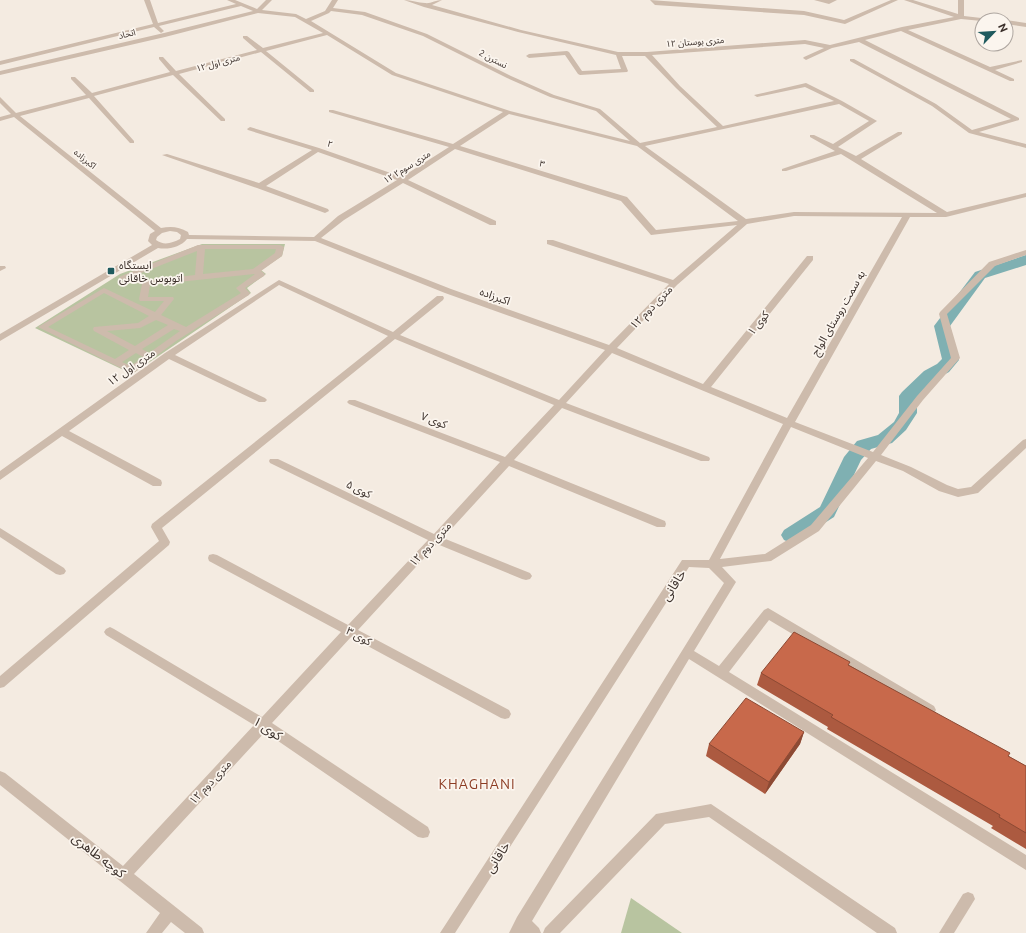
<svg xmlns="http://www.w3.org/2000/svg" width="1026" height="933" font-family="Ubuntu,'Noto Sans Arabic',sans-serif">
  <style>
    .green { fill: #b8c4a0 }
    .lines { fill: none; stroke-linecap: round; stroke-linejoin: round }
    .canal { fill: #7fb0b2; fill-rule: evenodd }
    .minor { fill: #cdbbac; fill-rule: evenodd }
    .wall { fill: #ac5a40 }
    .shaded-wall { fill: #8c4a34 }
    .building { fill: #c8694b; stroke: #8c4a34 }
    .poi-dot { fill: #1f5a5e; stroke: #fbf5ee; stroke-width: 1.5 }
    .labels { text-anchor: middle; dominant-baseline: central; stroke-width: 3.5; stroke-linejoin: round; paint-order: stroke }
    .far-street-label { font-size: 9px; fill: #3b302b; stroke: #fbf5ee }
    .poi-label { font-size: 11px; fill: #3b302b; stroke: #fbf5ee; text-anchor: start }
    .street-label { font-size: 11px; fill: #3b302b; stroke: #fbf5ee }
    .near-street-label { font-size: 13px; fill: #3b302b; stroke: #fbf5ee }
    .near-neighbourhood-label { font-size: 14px; letter-spacing: 1px; fill: #8c3b22; stroke: #fbf5ee }
  </style>
  <rect width="100%" height="100%" fill="#f4ebe1"/>
  <g class="green">
    <path d="M202 244H285L282 256 261 270 266 274 247 288 251 293 132 374 35 328 120 274Z"/>
    <path d="M631 898 682 933H621Z"/>
  </g>
  <g class="lines">
    <path class="canal" d="M1026 255V265L985 278 950 326 959 360 949 372 936 379 917 398V413L906 430 892 443 871 449 861 460 834 517 798 540 791 543 784 540 781 535 784 530 820 507 844 457 857 441 878 435 894 422 899 413V396L902 392 924 371 937 364 942 359 934 326 975 272Z"/>
    <g class="minor">
      <path d="M144 0H150L158 23 236 4 227 0H235L257 9 266 0H272L262 10 296 14 306 19 325 11 332 0H338L333 8 365 12 427 34 511 76 554 95 600 109 640 143 717 127 676 88 645 56H622L628 71 627 72 580 75 578 74 565 55 529 58 526 56 529 54 567 51 569 52 582 71 621 69 616 55 518 32 424 7 404 0C412 0 418 3 425 3 430 4 436 0 442 0L432 5 521 30 618 52H647L805 40 830 45 902 27 954 17 904 0H913L958 14V0H964V16L990 19 991 20 982 21 961 19 908 30 990 67 1022 60V62L995 70 1014 79V81H1010L901 31 865 40 1019 118V120L979 132 1026 144V148L969 133 932 106 850 61V59H854L936 104 972 130 1011 119 859 42 832 48 806 60 803 58 804 57 824 48 805 44 652 55 680 86 723 126 834 101 805 87 757 97 754 95 806 83 842 101 877 121 838 147 856 156 898 132H902V134L861 159 947 212 1026 193V197L946 217H910L795 422 873 452 917 396 951 358 939 314 940 312 989 262 1026 250V255L995 266 947 314 960 358 923 400 881 455 911 467 947 485 958 489 971 487 1023 440 1026 439V448L978 493 958 497 939 491 903 471 876 461 819 531 771 561 722 567 736 582 694 651 719 666 764 610 768 608 934 706 936 710 934 714 930 715 926 714 769 620 729 672 1026 855V870L689 659 532 921 539 928 541 933H509L517 917 724 583 709 568 689 567 455 933H440L682 560H709L783 424 612 353 566 403 709 457 710 459 709 461H701L562 408 514 460 665 521 666 524 665 527H657L509 466 443 538 530 573 532 576 530 579 526 580 522 579 437 544 358 630 509 710 511 714 509 718 505 719 501 718 351 637 272 723 428 827 430 832 428 837 423 838 418 837 265 732 134 874 202 928 204 933H185L171 922 162 933H146L160 913 0 785V771L5 773 123 866 254 725 106 635 104 632 106 629 110 627 114 629 262 717 341 632 209 561 208 558 209 555 213 554 217 555 348 625 428 540 270 463 269 461 270 459H278L434 534 500 462 349 404 347 402 349 400H355L505 457 554 405 395 339 162 528 170 542 169 545 4 687 0 688V676L159 541 151 527 152 524 388 336 279 285 175 355 265 398 267 400 265 402H259L169 359 69 431 161 480 162 483 161 486H153L62 436 0 480V471L165 353 279 280 393 332 437 296H443L444 298 443 300 400 335 559 400 605 350 445 293 315 241 187 239C181 247 168 250 158 248L0 341V334L152 245 148 241 150 234 155 231 14 117 0 121V117L11 114 0 103V97L16 113 86 95 71 79V77H75L92 93 170 72 159 59V57H163L176 71 257 50 243 38V36H247L263 48 323 33 295 17 258 13 165 37 0 75V71L164 33 253 11 241 6 159 26 164 31 161 33 154 27 0 65V61L153 24ZM331 11 362 15 423 36 507 78 550 97 596 111 630 141 510 111 396 73 311 21 329 13ZM327 35 392 75 503 112 453 144 333 110H329V112L449 147 402 177 319 148 250 127 247 129 248 130 312 150 259 183 167 154 162 155 257 188 325 213 329 211 328 209 266 186 318 152 397 180 338 216 314 237 189 235 188 232C179 227 172 226 161 228L20 116 89 98 130 143H134V141L94 96 173 75 221 121H225V119L179 74 261 52 310 92H314V90L266 51ZM839 104 869 121 833 144 814 135H810V137L835 151 782 169V171H786L841 154 937 213 794 212 746 219 645 146ZM509 114 637 146 738 221 656 230 627 197 460 146ZM455 149 621 201 651 235 737 225 673 280 553 240H547V244L669 284 609 345 451 289 321 238 344 220 403 183 490 225H496V221L408 180ZM794 216 902 217 787 418 711 387 813 260V256H807L703 384 617 348 677 285 747 224ZM170 231 177 232 181 235 180 239C172 243 164 246 156 240L157 237 162 233ZM791 427 868 458 811 525 765 554 720 559Z"/>
      <path d="M650 0 804 11 844 20 891 0H898L845 24 804 15 655 5Z"/>
      <path d="M814 0H837L829 4Z"/>
      <path d="M1006 20 1026 23V27L1006 24Z"/>
      <path d="M198 245H280L284 247 282 256 261 271 265 274 264 276 245 288 250 293 249 295 176 341 135 372H129L38 327 104 288 155 312 164 301H140L139 299 142 284 120 279 119 277ZM205 249H276L275 253 253 269 203 274ZM197 251 195 275 146 281 131 277ZM254 274H255L236 288 241 293 186 327 161 315 174 299 173 297H148L150 285ZM104 293 149 316 138 323 94 327 93 329 94 331 129 350 115 359 48 327ZM156 320 168 325 135 346 107 331 140 328ZM174 329 180 331 149 353 142 349ZM136 353 143 357 131 366 122 362Z"/>
      <path d="M0 266H5L6 268 0 271Z"/>
      <path d="M0 528 64 568 66 571 64 574 60 575 56 574 0 537Z"/>
      <path d="M711 804 895 928 897 933H877L709 817 665 824 560 933H543L545 928 656 814Z"/>
      <path d="M968 892 973 894 975 899 954 933H939L963 894Z"/>
    </g>
  </g>
  <g class="wall">
    <path d="M849 665 1026 766V849L991 828 993 826 827 729 828 727 757 685 761 673Z"/>
    <path d="M804 732 800 744 765 794 706 756 709 744Z"/>
  </g>
  <path class="shaded-wall" d="M804 732 800 744 765 794 769 782Z"/>
  <g class="building">
    <path d="M794 632 850 662 848 665 1010 753 1008 756 1026 766V833L999 817 1000 815 831 717 833 715 761 673Z"/>
    <path d="M746 698 804 732 769 782 709 744Z"/>
  </g>
  <rect class="poi-dot" x="107" y="267" width="8" height="8" rx="2"/>
  <g class="labels">
    <g class="far-street-label">
      <text transform="translate(127 34) rotate(-13)">اتحاد</text>
      <text transform="translate(695 42) rotate(-4)">۱۲ متری بوستان</text>
      <text transform="translate(493 59) rotate(27)">نسترن 2</text>
      <text transform="translate(218 63) rotate(-15)">۱۲ متری اول</text>
      <text transform="translate(330 144) rotate(20)">۲</text>
      <text transform="translate(85 159) rotate(39)">اکبرزاده</text>
      <text transform="translate(542 164) rotate(17)">۳</text>
      <text transform="translate(407 167) rotate(-32)">۱۲ متری سوم۲</text>
    </g>
    <g class="poi-label">
      <text x="119" y="265">ایستگاه<tspan x="119" dy="13">اتوبوس خاقانی</tspan></text>
    </g>
    <g class="street-label">
      <text transform="translate(495 296) rotate(20)">اکبرزاده</text>
      <text transform="translate(651 307) rotate(-46)">۱۲ متری دوم</text>
      <text transform="translate(838 313) rotate(-60)">به سمت روستای الواج</text>
      <text transform="translate(758 323) rotate(-51)">کوی ۱</text>
      <text transform="translate(131 367) rotate(-35)">۱۲ متری اول</text>
      <text transform="translate(434 420) rotate(21)">کوی ۷</text>
      <text transform="translate(359 489) rotate(26)">کوی ۵</text>
      <text transform="translate(430 544) rotate(-47)">۱۲ متری دوم</text>
      <text transform="translate(359 636) rotate(28)">کوی ۳</text>
      <text transform="translate(210 782) rotate(-47)">۱۲ متری دوم</text>
    </g>
    <g class="near-street-label">
      <text transform="translate(673 585) rotate(-57)">خاقانی</text>
      <text transform="translate(268 728) rotate(33)">کوی ۱</text>
      <text transform="translate(99 855) rotate(38)">کوچه طاهری</text>
      <text transform="translate(497 857) rotate(-57)">خاقانی</text>
    </g>
    <g class="near-neighbourhood-label">
      <text x="477" y="784">KHAGHANI</text>
    </g>
  </g>
  <g transform="translate(994 32) rotate(65)"><circle r="19" fill="#fbf5ee" stroke="#aea6a0"/>
  <path d="M0-3L7 15L0 10L-7 15Z" fill="#1f5a5e"/>
  <text y="-6" font-size="11" font-weight="bold" text-anchor="middle" fill="#3b302b">N</text>
  </g>
</svg>
